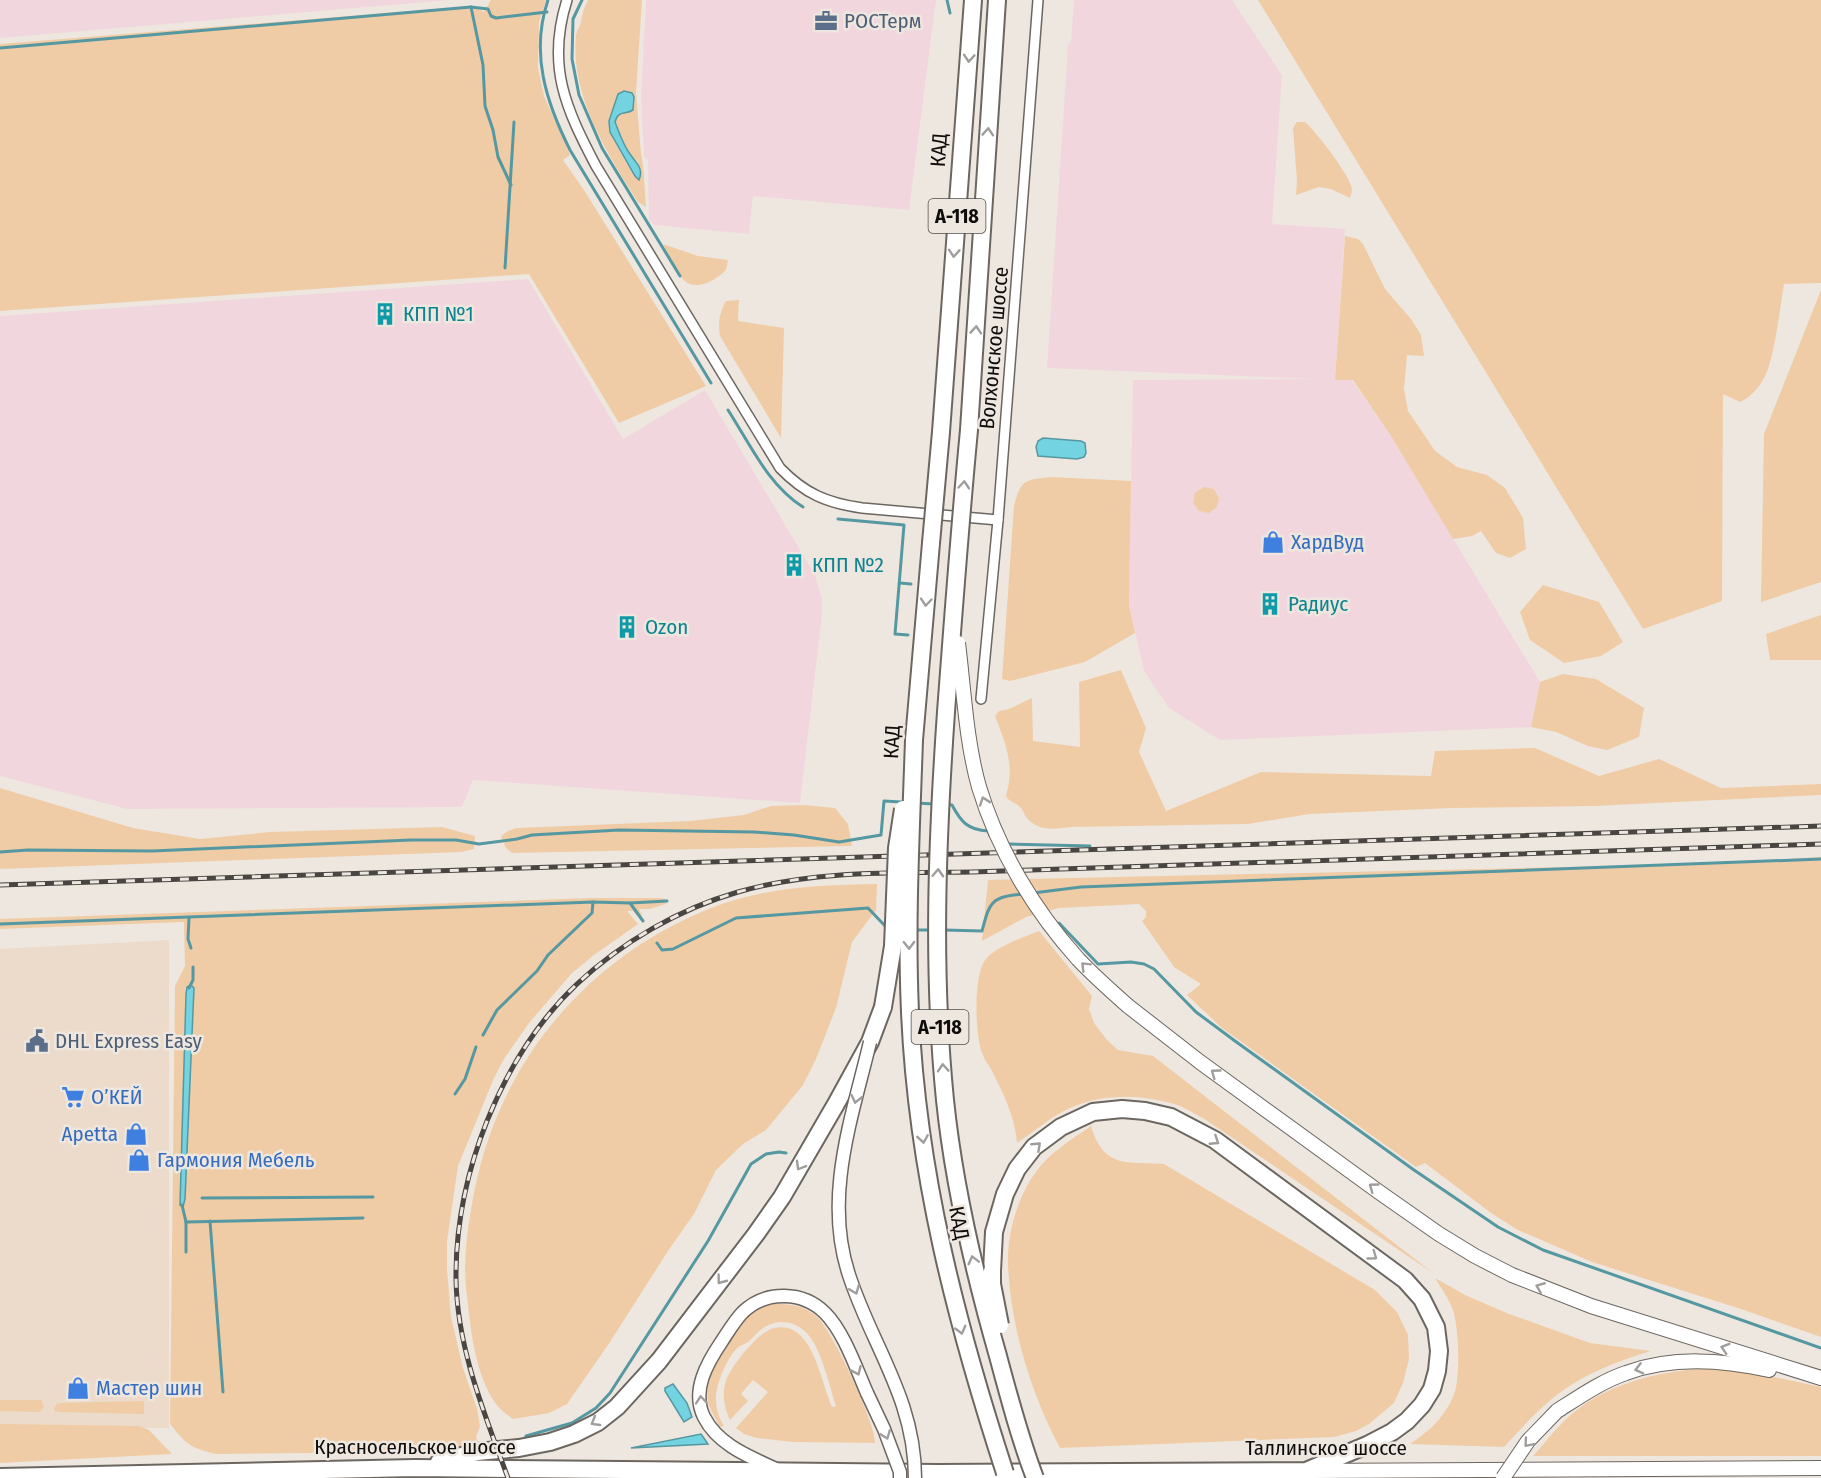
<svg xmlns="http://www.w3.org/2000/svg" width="1821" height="1478" font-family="'Fira Sans Condensed',sans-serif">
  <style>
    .commercial { fill: #ecdbca }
    .industrial { fill: #f1d7dd }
    .green { fill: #efcca5; fill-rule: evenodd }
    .water { fill: #73d3e1; stroke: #5598a1; stroke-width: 1.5 }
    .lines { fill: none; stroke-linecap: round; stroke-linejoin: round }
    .stream { stroke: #5598a1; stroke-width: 3 }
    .street-casing { stroke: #6c6660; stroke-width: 12 }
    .secondary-casing { stroke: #6c6660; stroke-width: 15 }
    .primary-casing { stroke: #6c6660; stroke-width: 16 }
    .highway-casing { stroke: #6c6660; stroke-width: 20 }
    .street { stroke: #fff; stroke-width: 9 }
    .secondary { stroke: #fff; stroke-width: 12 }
    .primary { stroke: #fff; stroke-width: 14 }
    .highway { stroke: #fff; stroke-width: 16 }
    .rail-casing { stroke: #494542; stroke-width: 5 }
    .rail { stroke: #eee7e0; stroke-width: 3; stroke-dasharray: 9; stroke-linecap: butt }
    .secondary-bridge-casing { stroke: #6c6660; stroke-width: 15; stroke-linecap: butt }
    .primary-bridge-casing { stroke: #6c6660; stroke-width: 16; stroke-linecap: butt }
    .highway-bridge-casing { stroke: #6c6660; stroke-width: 20; stroke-linecap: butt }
    .secondary-bridge { stroke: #fff; stroke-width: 12 }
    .primary-bridge { stroke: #fff; stroke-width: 14 }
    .highway-bridge { stroke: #fff; stroke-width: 16 }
    .oneway { stroke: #9f9e9d }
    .labels { text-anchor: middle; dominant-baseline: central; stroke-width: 5; stroke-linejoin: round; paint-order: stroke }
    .shield { fill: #eee7e0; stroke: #524e4b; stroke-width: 1.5 }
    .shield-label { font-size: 20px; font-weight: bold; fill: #0f0d0b }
    .service-label { font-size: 21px; fill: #4e5e75; stroke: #eee7e0; text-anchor: start }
    .street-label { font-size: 21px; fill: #0f0d0b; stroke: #eee7e0 }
    .culture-label { font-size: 21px; fill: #0d838f; stroke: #eee7e0; text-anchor: start }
    .shop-label { font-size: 21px; fill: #366cbe; stroke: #eee7e0; text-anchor: start }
  </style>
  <rect width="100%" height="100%" fill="#eee7e0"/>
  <path class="commercial" d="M169 940V1428H0V949Z"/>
  <g class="industrial">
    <path d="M0 0H450L0 38Z"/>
    <path d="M646 0H936L909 210 753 196 749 234 654 225 649 221 648 160 644 157 641 98Z"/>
    <path d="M1074 0H1232L1282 75 1272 224 1345 229 1335 379 1352 380 1391 436 1540 682 1531 727 1220 740 1169 708 1144 671 1129 605 1133 380 1313 379 1047 368 1068 45 1071 42Z"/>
    <path d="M528 279 623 439 705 390 815 575 822 599V614L800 803 473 780 462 807 127 809 0 776V316Z"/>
  </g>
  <g class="green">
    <path d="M491 0H546L539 22 538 68 544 96 570 155 563 160 584 190 706 386 619 423 529 274 0 311V44L474 6 484 12Z"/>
    <path d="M588 0H642L636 93 641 154 643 165 646 207 638 202C607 154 570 95 576 35 577 30 580 26 581 22 583 12 583 10 588 0ZM632 93 635 104 630 112C621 111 617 114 615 122L629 154 638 162 639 180C629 169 608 135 610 121 611 111 617 103 618 94Z"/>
    <path d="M1258 0H1821V283L1784 284C1780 307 1774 363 1763 380 1758 389 1749 398 1740 402L1723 394 1722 601 1643 629Z"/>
    <path d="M1297 122H1305C1315 130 1351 177 1352 189 1352 192 1351 195 1350 198L1331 189 1319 187 1296 195 1297 181 1293 128Z"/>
    <path d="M1345 236 1358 239 1363 244 1385 289 1411 319 1421 335 1424 356 1407 355 1404 389 1408 411 1435 451 1457 467 1487 475 1505 488 1523 518 1526 549 1510 558 1496 553 1481 531 1472 536 1453 539 1391 436 1353 380H1335Z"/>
    <path d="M663 244 698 256 728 260 726 270C717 279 699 291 686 282 678 276 668 254 663 244Z"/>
    <path d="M1821 290V582L1761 602 1764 434Z"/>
    <path d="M739 300 738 321 784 328 781 438 720 336C718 322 719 314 726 301Z"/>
    <path d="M1051 477 1131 481 1129 605 1135 633 1085 662 1010 681 1002 679 1014 506C1021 479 1025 480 1051 477Z"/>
    <path d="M1204 487 1214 489 1219 498 1217 507 1209 513 1199 511 1193 503 1195 493Z"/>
    <path d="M1543 585 1599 602 1623 642 1601 656 1564 663 1530 640 1520 612Z"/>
    <path d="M1821 615V660H1770L1766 634Z"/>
    <path d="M1121 670 1146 728 1139 752 1166 811 1261 772 1431 776 1435 751 1535 748 1599 776 1659 759 1721 788 1821 784V795L1593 806 1452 808 1309 814 1248 824 1072 827C1055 829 1038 832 1026 817 1024 814 1023 810 1021 808 1016 802 1010 803 1006 796 1015 765 1006 745 995 716L999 711C1014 709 1019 703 1032 698L1033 741 1080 747 1079 682Z"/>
    <path d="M1563 674 1596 679 1644 708 1639 737 1607 750 1588 746 1556 732 1531 727 1540 682Z"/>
    <path d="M0 788 133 828 200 839 270 832 442 827 475 836 474 849 461 852 0 869Z"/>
    <path d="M804 805 835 808 848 824 852 846 512 853 506 848 501 836 508 831 517 828 690 821 744 815 771 806Z"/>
    <path d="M1821 857V1337L1741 1309 1592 1262 1553 1245 1518 1230 1491 1213 1425 1163 1416 1167 1222 1028 1187 995 1201 984 1174 967 1142 921 1146 917V911L1139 904 1059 908 1026 917 982 941 988 880 1699 864Z"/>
    <path d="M877 884 876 910 852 942 836 1008 816 1059 803 1085 766 1130 743 1144 716 1170 694 1214 668 1251 610 1342 567 1404 549 1413 513 1419C508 1415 500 1410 496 1404 475 1374 471 1332 467 1296 463 1267 466 1238 471 1210 492 1071 581 960 711 908 764 887 821 885 877 884Z"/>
    <path d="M591 898H659L666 899V904L650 909H639L642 915 639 918 633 911H627L638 924 594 955 572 973 529 1023 504 1059 494 1078 458 1166 447 1241V1269L451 1317 463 1368 477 1409 480 1426 476 1437 479 1447 412 1452 216 1454C190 1448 186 1444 170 1424L175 986 185 966 184 922 0 929V919ZM187 987 180 1205 186 994Z"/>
    <path d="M1039 931 1092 996 1089 1009 1094 1023 1107 1040 1118 1050 1153 1056 1433 1273 1203 1118C1195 1114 1186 1108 1177 1105 1141 1094 1102 1093 1068 1109 1049 1118 1034 1132 1017 1143 1015 1116 1003 1093 991 1069 988 1064 984 1059 982 1053 975 1034 973 974 986 959 997 946 1024 937 1039 931Z"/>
    <path d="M1091 1126C1104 1170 1128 1161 1164 1164L1375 1290 1397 1312 1408 1335 1409 1359 1403 1383 1394 1403 1369 1424 1356 1431 1334 1437 1060 1448C1031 1394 1010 1325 1008 1264 1007 1233 1018 1197 1035 1173 1050 1152 1071 1140 1091 1126Z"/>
    <path d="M1435 1278 1465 1295 1509 1314 1590 1343 1651 1351C1618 1361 1586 1373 1558 1394 1538 1409 1521 1429 1504 1447L1410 1444C1428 1432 1444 1418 1453 1397 1461 1380 1459 1329 1453 1310 1449 1299 1441 1288 1435 1278Z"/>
    <path d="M773 1304C790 1304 804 1305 817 1317 832 1330 876 1424 875 1443L793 1442 757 1438 744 1434 736 1428 768 1392 753 1380 741 1394 748 1401 730 1420C725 1410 722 1396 725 1384 729 1368 756 1335 771 1329 782 1325 793 1328 801 1336 817 1352 823 1386 832 1407L836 1406C829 1385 823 1355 810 1337 800 1323 780 1317 765 1327 758 1331 754 1337 748 1342 745 1344 742 1345 740 1346 728 1354 715 1386 716 1400 716 1409 719 1418 724 1426L720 1427C716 1419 710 1410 708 1402 703 1377 732 1327 752 1313 758 1308 766 1306 773 1304Z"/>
    <path d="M1711 1368 1742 1370 1821 1387V1456H1533C1543 1445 1553 1432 1564 1421 1603 1383 1659 1371 1711 1368Z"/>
    <path d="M0 1400H41L44 1407 40 1412 0 1411Z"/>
    <path d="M144 1401V1414L59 1412 55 1411 54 1408 57 1404 61 1403Z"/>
    <path d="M0 1424 139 1426 149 1430 172 1454 0 1463Z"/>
  </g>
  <g class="water">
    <path d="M624 91 632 93 634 97 633 110C625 115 618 110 615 122 619 132 623 145 630 154 636 163 644 168 639 180L635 176 610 132 609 121 618 94Z"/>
    <path d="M1043 438 1081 441 1085 443 1086 453 1084 457 1077 459 1038 456 1036 447 1038 441Z"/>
    <path d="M191 985 194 988 185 1199 183 1207 180 1205 186 994 187 987Z"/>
    <path d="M673 1384 687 1403 692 1417 684 1422 665 1391V1388Z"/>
    <path d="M701 1434 708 1444 631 1448Z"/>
  </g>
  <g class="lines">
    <g class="stream">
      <path d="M548 0C530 53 546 102 570 150L711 383"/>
      <path d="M582 0 573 19 572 59 579 95 602 148 680 276"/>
      <path d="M947 0 950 13"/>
      <path d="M471 7 483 65 485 106 493 130 498 157 511 185"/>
      <path d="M0 48 471 7 488 9 491 16 496 18 547 12"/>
      <path d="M505 268 514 122"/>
      <path d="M728 410C750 444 768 485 803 507"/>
      <path d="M838 519 904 525 895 634 908 635"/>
      <path d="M900 583 911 584"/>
      <path d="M916 803 934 804"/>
      <path d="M946 804 952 805C961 822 968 830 988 831L990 836"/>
      <path d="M1007 844 1090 846"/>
      <path d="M0 852 28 850 152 851 411 840H456L479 844 517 839 532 835 619 830 754 832 794 835 839 842 881 835 884 801 901 802"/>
      <path d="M1033 893 1081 887 1821 859"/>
      <path d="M630 903 667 901"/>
      <path d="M189 918 188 939 191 948"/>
      <path d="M1059 923 1098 964 1131 962 1144 964 1154 969 1196 1012 1235 1041 1414 1170 1498 1227 1543 1250 1821 1348"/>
      <path d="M0 924 593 902 630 903 643 921"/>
      <path d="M914 930H931"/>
      <path d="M944 930 982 931C990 901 991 897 1024 894"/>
      <path d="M657 943 662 950 673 949 736 918 868 908 887 928"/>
      <path d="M189 988 193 980V967"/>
      <path d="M483 1035 497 1010 537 971 548 955 592 913 593 902"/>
      <path d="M455 1094 465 1079 476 1047"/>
      <path d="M202 1198 373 1197"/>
      <path d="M182 1205 186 1222"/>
      <path d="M210 1221 223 1392"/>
      <path d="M186 1252V1222L363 1218"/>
      <path d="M526 1436 572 1423 596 1408 610 1393 708 1241 751 1164 766 1154 779 1152 786 1153"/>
    </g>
    <g class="street-casing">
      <g id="street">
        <path d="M567 0C546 66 566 109 596 166L780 468C805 494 827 503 862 508L998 520"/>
        <path d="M981 699 998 520 1038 0"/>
      </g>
    </g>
    <g class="secondary-casing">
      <path id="secondary" d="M776 1469C750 1457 718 1445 704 1417 691 1391 707 1363 722 1341 728 1332 735 1320 743 1312 766 1290 803 1291 825 1313 844 1332 856 1368 867 1393"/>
    </g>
    <g class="primary-casing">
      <g id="primary">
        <path d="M1128 1006 1200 1062 1379 1192 1439 1234 1475 1256 1512 1275 1591 1306 1821 1378"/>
        <path d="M1557 1411C1579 1397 1602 1381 1626 1373 1673 1356 1722 1360 1769 1370"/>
        <path d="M1310 1471 1821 1468"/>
      </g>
    </g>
    <g class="highway-casing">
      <g id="highway">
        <path d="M969 430 997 0"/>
        <path d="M941 432 973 0"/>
        <path d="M914 740 931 543"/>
        <path d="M439 1462 477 1452 519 1448 550 1442 574 1434 598 1422 617 1407 659 1361 756 1234 782 1197 836 1104 870 1042 883 1007"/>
        <path d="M0 1477 415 1468 938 1473 1306 1471 1367 1445 1392 1432 1407 1421 1422 1405 1432 1389 1437 1371 1439 1351 1436 1327 1422 1299 1405 1280 1215 1140 1171 1117 1145 1111 1122 1109 1093 1112 1061 1127 1034 1147 1017 1169 1005 1194 994 1232 992 1271"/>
      </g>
    </g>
    <use href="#street" class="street"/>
    <use href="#secondary" class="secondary"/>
    <use href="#primary" class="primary"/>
    <use href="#highway" class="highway"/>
    <g class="rail-casing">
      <g id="rail">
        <path d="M0 885 1821 826"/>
        <path d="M508 1478C485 1415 457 1348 456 1279 455 1175 501 1056 577 984 622 942 679 909 738 892 814 870 894 873 972 872L1821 844"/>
      </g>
    </g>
    <use href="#rail" class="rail"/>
    <g class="secondary-bridge-casing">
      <g id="secondary-bridge">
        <path d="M870 1042C852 1118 823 1197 849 1275 872 1346 915 1399 915 1478"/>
        <path d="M867 1393 884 1429 900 1472V1478"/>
      </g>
    </g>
    <g class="primary-bridge-casing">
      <g id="primary-bridge">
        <path d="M958 643C964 691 966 741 979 787 998 850 1034 910 1078 959 1094 976 1111 991 1128 1006"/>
        <path d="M1503 1478 1528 1441 1557 1411"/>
      </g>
    </g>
    <g class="highway-bridge-casing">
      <g id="highway-bridge">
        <path d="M969 430C960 524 953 618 946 712 937 842 932 970 945 1100 954 1187 974 1272 998 1356 1009 1397 1020 1439 1035 1478"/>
        <path d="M931 543 941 432"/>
        <path d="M914 740C911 830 906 921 910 1012 917 1173 956 1322 1005 1473"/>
        <path d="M883 1007 893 946 897 848 903 809"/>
        <path d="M992 1271V1284L1000 1325"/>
      </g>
    </g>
    <use href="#secondary-bridge" class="secondary-bridge"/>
    <use href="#primary-bridge" class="primary-bridge"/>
    <use href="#highway-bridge" class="highway-bridge"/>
  </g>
  <defs><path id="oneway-chevron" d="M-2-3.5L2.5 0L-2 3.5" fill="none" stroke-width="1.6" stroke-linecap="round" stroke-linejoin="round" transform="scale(1.5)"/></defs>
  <g class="oneway">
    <use href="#oneway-chevron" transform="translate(969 58) rotate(94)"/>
    <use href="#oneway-chevron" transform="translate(988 132) rotate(-86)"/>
    <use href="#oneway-chevron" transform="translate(954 253) rotate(94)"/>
    <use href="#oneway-chevron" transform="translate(976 330) rotate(-86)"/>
    <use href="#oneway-chevron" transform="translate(964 485) rotate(-85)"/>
    <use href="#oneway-chevron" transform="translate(926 602) rotate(95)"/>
    <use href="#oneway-chevron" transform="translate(984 801) rotate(-109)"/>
    <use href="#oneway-chevron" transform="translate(938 873) rotate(-87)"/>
    <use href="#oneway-chevron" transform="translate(909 945) rotate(89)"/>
    <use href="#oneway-chevron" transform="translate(1085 966) rotate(-135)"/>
    <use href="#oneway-chevron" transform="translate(943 1068) rotate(-94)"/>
    <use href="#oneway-chevron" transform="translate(1215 1073) rotate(-144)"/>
    <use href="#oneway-chevron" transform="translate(856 1099) rotate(103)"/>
    <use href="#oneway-chevron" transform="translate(923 1139) rotate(81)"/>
    <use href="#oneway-chevron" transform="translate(1215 1141) rotate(33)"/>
    <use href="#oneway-chevron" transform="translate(1037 1146) rotate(-43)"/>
    <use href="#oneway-chevron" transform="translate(800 1166) rotate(120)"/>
    <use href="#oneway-chevron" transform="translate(1373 1187) rotate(-144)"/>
    <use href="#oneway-chevron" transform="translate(1373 1256) rotate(36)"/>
    <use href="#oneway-chevron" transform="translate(973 1260) rotate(-104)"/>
    <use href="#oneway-chevron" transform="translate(721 1280) rotate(127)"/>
    <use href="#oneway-chevron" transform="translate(1540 1287) rotate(-158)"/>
    <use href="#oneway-chevron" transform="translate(855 1290) rotate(68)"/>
    <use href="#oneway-chevron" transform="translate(961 1330) rotate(75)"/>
    <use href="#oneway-chevron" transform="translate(1725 1348) rotate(-163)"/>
    <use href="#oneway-chevron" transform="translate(1639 1369) rotate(166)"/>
    <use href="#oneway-chevron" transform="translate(857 1371) rotate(66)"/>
    <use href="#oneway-chevron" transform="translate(701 1400) rotate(-95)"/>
    <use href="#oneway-chevron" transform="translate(595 1422) rotate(150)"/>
    <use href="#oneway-chevron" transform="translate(886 1435) rotate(69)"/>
    <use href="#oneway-chevron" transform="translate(1528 1443) rotate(130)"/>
  </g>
  <defs>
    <g id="office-bare" transform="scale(1.8)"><path d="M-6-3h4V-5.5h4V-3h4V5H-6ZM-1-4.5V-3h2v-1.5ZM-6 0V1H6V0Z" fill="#5c6f8a" stroke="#eee7e0" stroke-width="2.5" paint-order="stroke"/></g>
    <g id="building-bare" transform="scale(1.8)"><path d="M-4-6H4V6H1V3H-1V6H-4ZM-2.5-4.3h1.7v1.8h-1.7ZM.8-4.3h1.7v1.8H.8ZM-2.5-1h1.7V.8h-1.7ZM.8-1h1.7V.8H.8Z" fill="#0f9aa8" stroke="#eee7e0" stroke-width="2.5" paint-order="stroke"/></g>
    <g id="shop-bare" transform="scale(1.8)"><path d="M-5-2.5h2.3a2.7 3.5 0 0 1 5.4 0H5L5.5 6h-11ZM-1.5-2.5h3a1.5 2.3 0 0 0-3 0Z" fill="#3f7fe0" stroke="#eee7e0" stroke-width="2.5" paint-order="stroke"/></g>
    <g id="civic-bare" transform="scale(1.8)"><path d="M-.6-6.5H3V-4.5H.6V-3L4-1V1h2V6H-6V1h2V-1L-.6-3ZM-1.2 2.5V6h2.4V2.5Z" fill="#5c6f8a" stroke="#eee7e0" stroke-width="2.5" paint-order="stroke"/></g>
    <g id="supermarket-bare" transform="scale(1.8)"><path d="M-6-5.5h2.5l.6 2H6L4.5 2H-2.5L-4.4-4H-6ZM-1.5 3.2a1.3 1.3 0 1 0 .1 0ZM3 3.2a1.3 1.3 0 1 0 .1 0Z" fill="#3f7fe0" stroke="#eee7e0" stroke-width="2.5" paint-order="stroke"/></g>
  </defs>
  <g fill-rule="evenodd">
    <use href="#office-bare" x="826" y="21"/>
    <use href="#building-bare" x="385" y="314"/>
    <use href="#shop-bare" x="1273" y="542"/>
    <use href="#building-bare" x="794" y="565"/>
    <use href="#building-bare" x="1270" y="604"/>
    <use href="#building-bare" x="627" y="627"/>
    <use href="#civic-bare" x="37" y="1041"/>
    <use href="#supermarket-bare" x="73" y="1097"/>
    <use href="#shop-bare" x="136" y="1134"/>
    <use href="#shop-bare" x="139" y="1160"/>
    <use href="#shop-bare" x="78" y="1388"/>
  </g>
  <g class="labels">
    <g class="shield">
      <rect x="928.5" y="199" width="57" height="34" rx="4.5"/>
      <rect x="911.5" y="1010" width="57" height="34" rx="4.5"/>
    </g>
    <g class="shield-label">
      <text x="957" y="216">А-118</text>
      <text x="940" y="1027">А-118</text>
    </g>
    <g class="service-label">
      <text x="844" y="21">РОСТерм</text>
      <text x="55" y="1041">DHL Express Easy</text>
    </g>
    <g class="street-label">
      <text transform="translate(939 150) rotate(-86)">КАД</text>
      <text transform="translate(994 348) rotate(-85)">Волхонское шоссе</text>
      <text transform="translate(892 742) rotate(-87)">КАД</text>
      <text transform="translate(959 1223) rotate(79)">КАД</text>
      <text x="415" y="1447">Красносельское шоссе</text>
      <text x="1326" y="1448">Таллинское шоссе</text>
    </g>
    <g class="culture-label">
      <text x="403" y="314">КПП №1</text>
      <text x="812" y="565">КПП №2</text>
      <text x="1288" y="604">Радиус</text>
      <text x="645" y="627">Ozon</text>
    </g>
    <g class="shop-label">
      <text x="1291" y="542">ХардВуд</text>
      <text x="91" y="1097">О’КЕЙ</text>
      <text x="118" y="1134" text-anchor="end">Apetta</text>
      <text x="157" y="1160">Гармония Мебель</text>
      <text x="96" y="1388">Мастер шин</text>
    </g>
  </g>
</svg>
